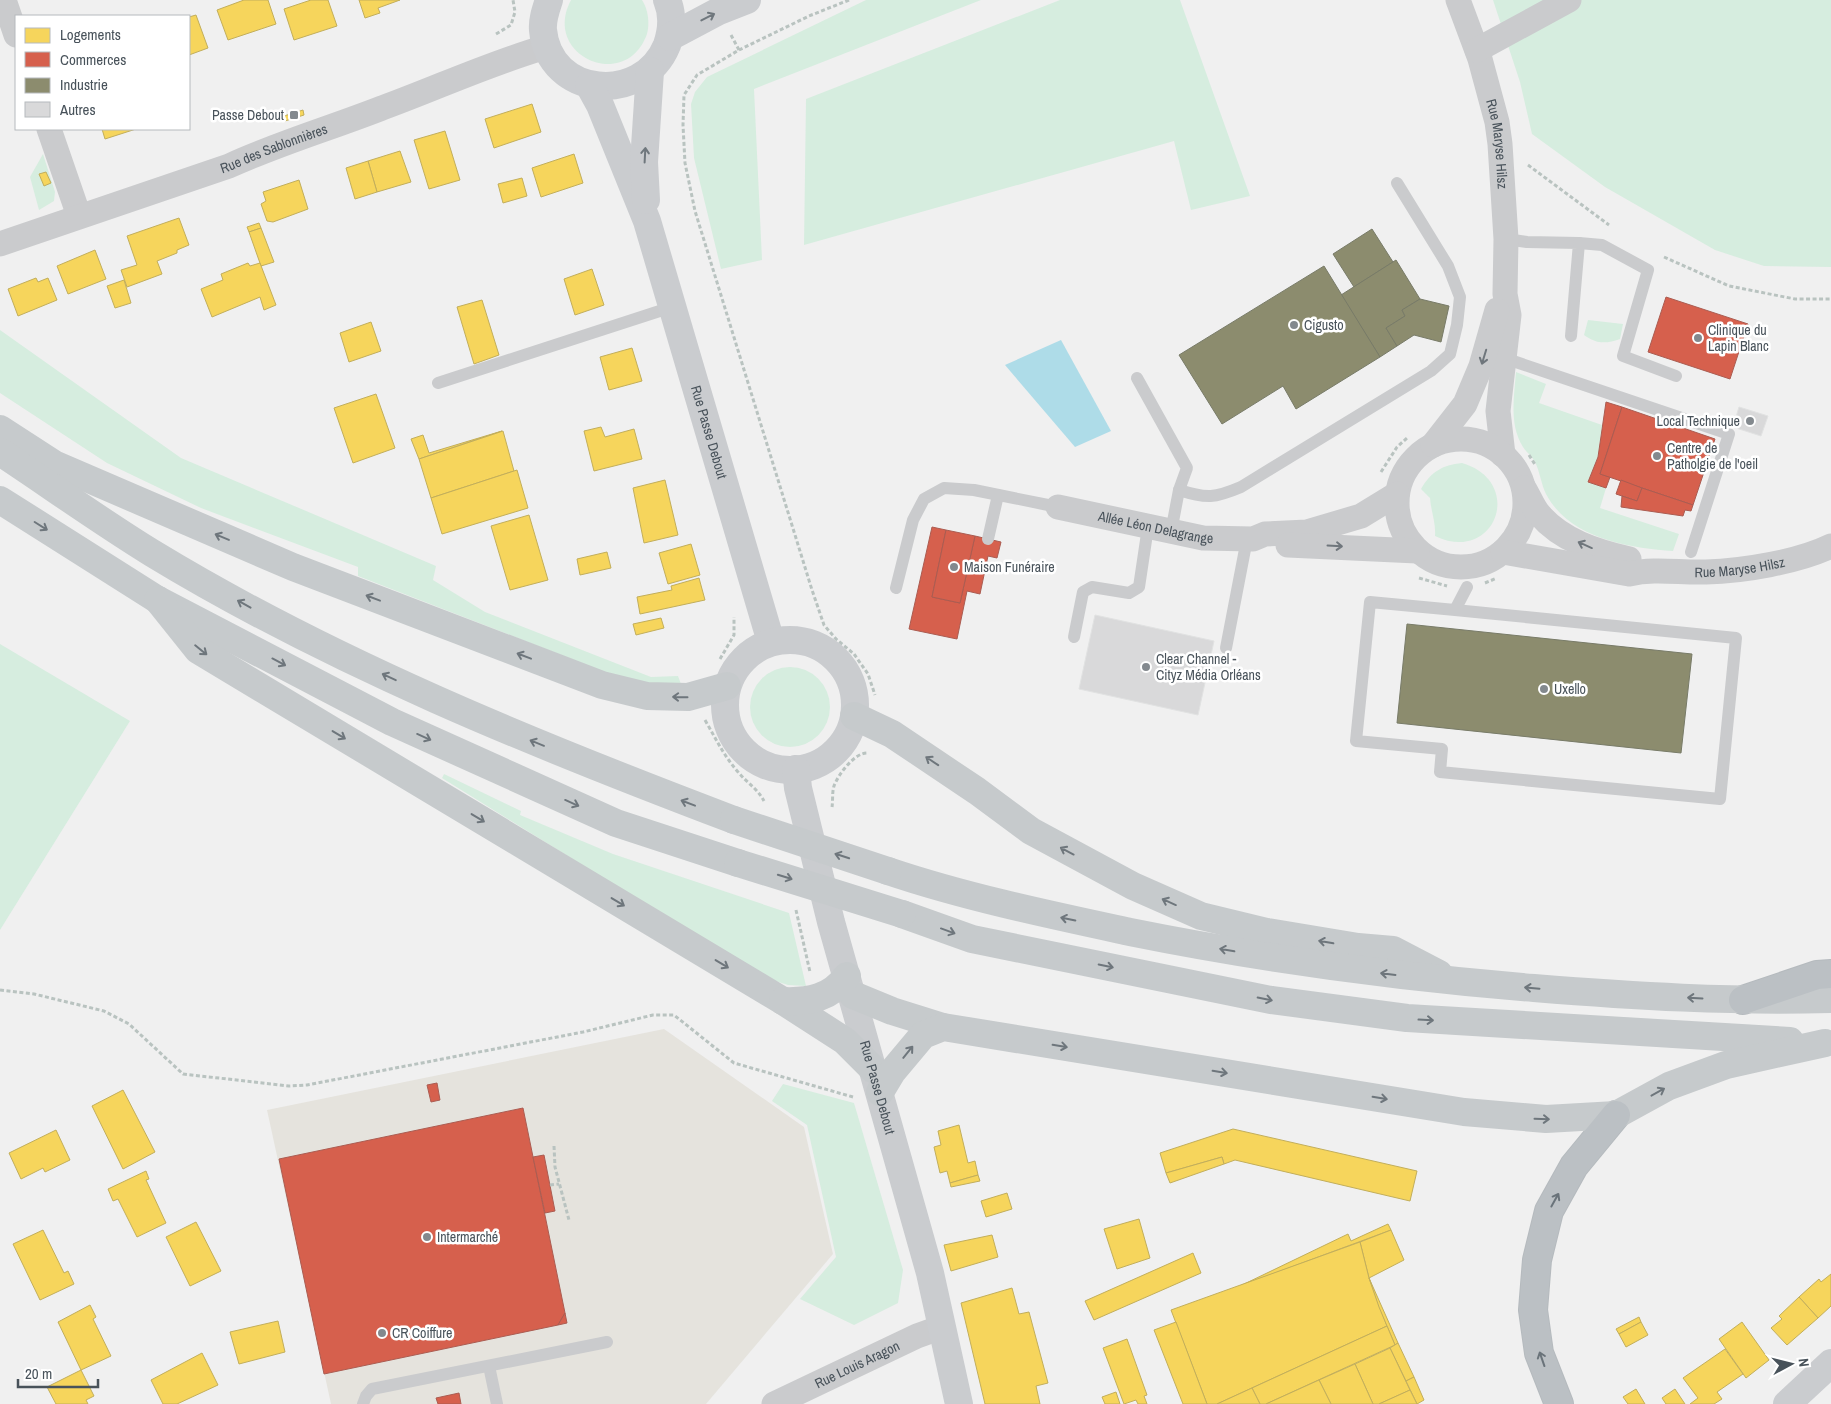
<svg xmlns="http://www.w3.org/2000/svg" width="1831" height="1404" font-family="'Archivo Narrow',sans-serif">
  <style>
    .commercial { fill: #e5e3dd }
    .green { fill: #d6eddf }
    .water { fill: #aedce8 }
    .homes { fill: #f6d55c; stroke: #c2ae5b }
    .shops { fill: #d6604d; stroke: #ab5c51 }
    .industry { fill: #8c8c6e; stroke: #787b68 }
    .building { fill: #d9d9da; stroke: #e1e2e2 }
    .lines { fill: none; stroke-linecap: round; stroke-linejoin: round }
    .highway-casing { stroke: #b5babe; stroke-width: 30 }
    .path { stroke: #b9c3c0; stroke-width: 3; stroke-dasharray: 4 2.5; stroke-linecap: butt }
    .lane { stroke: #cacbcd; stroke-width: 12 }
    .street { stroke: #cacbcd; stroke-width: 25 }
    .secondary { stroke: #cacccf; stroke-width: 28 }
    .primary { stroke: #c6cacc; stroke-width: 28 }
    .highway { stroke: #bbc0c4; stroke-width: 28 }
    .primary-bridge { stroke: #c6cacc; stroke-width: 28 }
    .oneway { stroke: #6f777d }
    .oneway2 { stroke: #6f767c }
    .oneway3 { stroke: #6e767c }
    .oneway4 { stroke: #6a737a }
    .poi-dot { fill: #83898e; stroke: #fff; stroke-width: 2 }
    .labels { text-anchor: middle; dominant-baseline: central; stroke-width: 5; stroke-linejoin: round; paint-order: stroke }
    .poi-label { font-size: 14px; fill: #48525a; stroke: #fff; text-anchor: start }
    .street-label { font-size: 14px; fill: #48525a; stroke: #fff }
  </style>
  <rect width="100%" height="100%" fill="#f0f0f0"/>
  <path class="commercial" d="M664 1029 804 1127 833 1254 706 1404H331L267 1110Z"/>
  <g class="green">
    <path d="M571 0H642C648 9 650 23 647 34 626 93 541 56 571 0Z"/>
    <path d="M866 0H981L754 89 762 260 721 269 694 158 691 104 695 92 707 77Z"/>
    <path d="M1060 0H1180L1250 196 1191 210 1174 141 804 245 806 99Z"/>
    <path d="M1493 0H1831V267L1764 266 1715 250 1605 187 1532 134 1520 82Z"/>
    <path d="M43 154 55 192 54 201 39 210 30 177Z"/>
    <path d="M1588 320 1623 324 1620 339C1606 344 1596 344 1584 335Z"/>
    <path d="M0 330 181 458 436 566 433 580 485 612 651 677 678 676 681 684H650L610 674 358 576V567L201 508 107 463 0 393Z"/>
    <path d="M1516 372 1546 384 1539 403 1602 425 1598 457 1588 482 1606 488 1600 508 1679 534 1673 551C1628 548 1569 538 1546 494 1541 484 1540 472 1535 462 1532 456 1526 452 1523 447 1509 424 1514 398 1516 372Z"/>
    <path d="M1462 463C1526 482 1495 565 1435 536 1436 522 1431 512 1430 498L1421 489C1431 472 1442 465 1462 463Z"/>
    <path d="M0 644 130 721 0 930Z"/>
    <circle cx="790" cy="707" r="40"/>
    <path d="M444 774 521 811 520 815 613 854 789 913 806 986 788 985 763 977 442 778Z"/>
    <path d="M783 1084 854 1103 903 1270 898 1303 854 1325 800 1299 836 1257 807 1125 772 1101Z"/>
  </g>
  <path class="water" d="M1061 340 1111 431 1075 447 1005 365Z"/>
  <g class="homes">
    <path d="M244 0H268L276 24 228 40 217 10Z"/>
    <path d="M311 0H328L337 26 294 40 284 9Z"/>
    <path d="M359 0H400L378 8 380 13 365 18Z"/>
    <path d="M196 15 208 48 189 55V17Z"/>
    <path d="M532 104 541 132 494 148 485 119Z"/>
    <path d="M303 110 304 115 285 121 284 116Z"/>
    <path d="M102 129H136L105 139Z"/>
    <path d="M445 131 460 180 429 189 414 140Z"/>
    <path d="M400 151 411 182 377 192 368 161Z"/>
    <path d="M574 154 583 183 541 197 532 168Z"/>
    <path d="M368 161 377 192 355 199 346 168Z"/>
    <path d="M46 172 51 183 44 186 39 174Z"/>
    <path d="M522 178 527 196 503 203 498 184Z"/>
    <path d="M299 180 308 209 273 222 267 221 261 204 266 201 263 192Z"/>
    <path d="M179 218 189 245 177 250V253L157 261 162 274 127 287 121 270 137 265 127 236Z"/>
    <path d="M259 223 261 228 249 232 247 227Z"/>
    <path d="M261 228 274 262 261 266 249 232Z"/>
    <path d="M95 250 106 279 68 294 57 266Z"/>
    <path d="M248 263 250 266 260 263 276 305 264 310 260 297 212 317 201 289 223 280 221 274Z"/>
    <path d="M592 269 604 305 575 315 564 279Z"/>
    <path d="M36 278 38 282 48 278 57 300 18 316 8 289Z"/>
    <path d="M124 280 131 303 115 308 107 286Z"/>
    <path d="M482 300 499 355 474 364 457 307Z"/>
    <path d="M371 322 381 351 349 362 340 333Z"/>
    <path d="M632 348 642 381 609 390 600 357Z"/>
    <path d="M376 394 395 448 353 463 334 408Z"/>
    <path d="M601 427 605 437 634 429 642 459 594 471 584 431Z"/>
    <path d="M502 431 419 459 411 439 423 435 429 453Z"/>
    <path d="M503 431 514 471 431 498 419 459Z"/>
    <path d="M517 470 528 508 442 534 431 498Z"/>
    <path d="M665 480 678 535 644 543 633 488Z"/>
    <path d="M529 515 548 580 510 590 491 526Z"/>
    <path d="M691 544 700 575 668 584 659 553Z"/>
    <path d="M607 552 611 568 580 575 577 559Z"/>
    <path d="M699 578 705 600 640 614 637 597 672 590 671 586Z"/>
    <path d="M661 618 664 628 636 635 633 624Z"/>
    <path d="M123 1090 155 1152 123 1169 92 1106Z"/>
    <path d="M959 1125 968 1163 975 1161 978 1175 950 1183 947 1171 940 1173 934 1147 941 1145 938 1131Z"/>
    <path d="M1233 1129 1417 1171 1410 1201 1235 1160 1224 1164 1222 1157 1166 1173 1160 1153Z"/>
    <path d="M56 1130 70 1160 45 1172 43 1168 21 1179 9 1153Z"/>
    <path d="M1222 1157 1224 1164 1170 1183 1166 1173Z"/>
    <path d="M146 1171 149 1179 146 1180 166 1223 137 1237 118 1199 113 1201 108 1189Z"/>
    <path d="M978 1175 980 1181 951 1187 950 1183Z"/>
    <path d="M1007 1193 1012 1209 986 1217 981 1201Z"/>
    <path d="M1139 1219 1150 1258 1117 1269 1104 1229Z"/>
    <path d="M196 1222 221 1271 190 1286 166 1237Z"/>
    <path d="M1388 1224 1391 1230 1240 1286 1348 1234 1351 1241Z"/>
    <path d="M43 1230 64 1273 68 1271 74 1284 40 1300 13 1244Z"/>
    <path d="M1391 1230 1404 1260 1369 1278 1360 1242Z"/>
    <path d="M992 1235 998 1257 951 1271 944 1245Z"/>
    <path d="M1360 1242 1369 1278 1387 1326 1217 1404H1207L1171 1310Z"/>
    <path d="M1193 1253 1201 1273 1094 1320 1085 1301Z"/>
    <path d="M1831 1274V1306L1818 1318 1799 1297 1819 1279 1821 1282Z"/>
    <path d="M1369 1278 1398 1343 1395 1345 1379 1307Z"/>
    <path d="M1012 1288 1019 1314 1029 1312 1048 1383 1036 1386 1040 1404H985L961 1303Z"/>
    <path d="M1799 1297 1818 1318 1787 1345 1771 1328 1782 1319 1779 1316Z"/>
    <path d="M90 1305 96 1317 93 1319 111 1356 81 1370 58 1322Z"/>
    <path d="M1639 1317 1641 1322 1619 1334 1616 1329Z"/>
    <path d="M278 1321 285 1352 239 1364 230 1332Z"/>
    <path d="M1176 1322 1207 1404H1183L1154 1330Z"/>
    <path d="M1641 1322 1648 1335 1626 1347 1619 1334Z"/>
    <path d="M1742 1322 1769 1360 1746 1378 1719 1339Z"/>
    <path d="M1387 1326 1395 1345 1266 1404H1260L1252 1388Z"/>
    <path d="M1127 1339 1147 1395 1144 1396 1147 1404H1138L1136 1400 1124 1404 1103 1348Z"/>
    <path d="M1398 1343 1414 1377 1406 1381 1390 1348Z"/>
    <path d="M1390 1348 1410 1390 1379 1404H1373L1355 1364Z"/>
    <path d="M1725 1349 1743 1374 1717 1392 1722 1399 1714 1404H1690L1698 1398 1683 1378Z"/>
    <path d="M202 1353 218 1385 177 1404H163L151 1380Z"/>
    <path d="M1355 1364 1373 1404H1331L1319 1380Z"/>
    <path d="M81 1370 94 1396 86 1400 88 1404H56L47 1387Z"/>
    <path d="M1414 1377 1424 1400 1417 1404 1406 1381Z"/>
    <path d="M1319 1380 1331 1404H1266Z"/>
    <path d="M1252 1388 1260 1404H1217Z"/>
    <path d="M1636 1389 1645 1404H1628L1623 1397Z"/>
    <path d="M1675 1389 1685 1404H1666L1662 1398Z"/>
    <path d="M1410 1390 1417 1404H1379Z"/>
    <path d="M1116 1392 1120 1404H1105L1102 1397Z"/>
  </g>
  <g class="shops">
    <path d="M1666 297 1748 324 1730 379 1648 352Z"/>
    <path d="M1606 402 1622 407 1600 474 1610 477 1606 488 1588 482 1598 457Z"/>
    <path d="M1622 407 1715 439 1693 505 1600 474Z"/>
    <path d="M1621 480 1642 488 1637 501 1616 494Z"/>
    <path d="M1642 488 1693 505 1691 511 1685 510 1683 516 1621 507 1622 496 1637 501Z"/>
    <path d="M932 527 946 530 932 597 960 603 975 536 1001 542 997 558 988 556 980 594 967 591 957 639 909 629Z"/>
    <path d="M946 530 975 536 960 603 932 597Z"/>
    <path d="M437 1083 440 1100 431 1102 427 1085Z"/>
    <path d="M523 1108 565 1313 558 1325 324 1374 279 1159Z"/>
    <path d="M544 1155 555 1211 545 1213 533 1157Z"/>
    <path d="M565 1313 567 1323 558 1325Z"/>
    <path d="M459 1393 461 1404H438L436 1398Z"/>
  </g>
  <g class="industry">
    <path d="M1372 229 1393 262 1354 287 1333 254Z"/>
    <path d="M1396 260 1420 299 1402 310 1405 316 1386 328 1397 346 1380 357 1341 295Z"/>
    <path d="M1324 266 1380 357 1296 409 1283 386 1222 424 1179 355Z"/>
    <path d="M1420 299 1449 306 1441 342 1414 335 1397 346 1386 328 1405 316 1402 310Z"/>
    <path d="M1407 624 1692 654 1681 753 1397 723Z"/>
  </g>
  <g class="building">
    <path d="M1739 407 1768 416 1761 436 1733 427Z"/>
    <path d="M1095 615 1214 641 1198 715 1079 689Z"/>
  </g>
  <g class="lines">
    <g class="highway-casing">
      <g id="highway">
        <path d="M1743 1000 1817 975 1831 974"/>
        <path d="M1559 1404 1539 1353 1533 1310 1537 1260 1549 1211 1574 1166 1616 1115"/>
      </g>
    </g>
    <g class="path">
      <path d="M849 0 809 16 739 50 697 75 684 95 683 125 685 163 695 211 812 590 824 625 836 639 854 654 868 674 875 695"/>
      <path d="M496 34 511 25 515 12 513 0"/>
      <path d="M731 35 739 50"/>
      <path d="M1528 165 1609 225"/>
      <path d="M1664 257 1729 286 1795 299H1831"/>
      <path d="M1529 455 1536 466"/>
      <path d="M1381 472 1397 447 1407 438"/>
      <path d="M1419 578 1447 586"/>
      <path d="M1485 583 1497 578"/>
      <path d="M720 659 734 635V617"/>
      <path d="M705 720C716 739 724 756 738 772 747 783 757 788 764 801"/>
      <path d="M832 807C833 801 832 792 834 786 838 775 854 753 867 753"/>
      <path d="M796 910 810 972"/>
      <path d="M0 990 34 994 104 1011 129 1024 183 1074 289 1086 307 1085 583 1032 653 1015H674L734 1063 853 1097"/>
      <path d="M554 1146 555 1167 569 1220"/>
      <path d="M550 1185 559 1184"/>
    </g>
    <g class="lane">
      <path d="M1506 239 1527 242 1579 243 1571 336"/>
      <path d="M1579 243 1602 245 1648 270 1623 356 1676 376"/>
      <path d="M1504 358 1729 434 1691 552"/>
      <path d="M1137 378 1187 468 1179 490"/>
      <path d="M438 383 672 307"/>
      <path d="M1171 532 1179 490C1207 499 1215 498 1241 487L1431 371 1450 354 1457 325 1460 297 1448 266 1397 183"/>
      <path d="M988 539 998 495"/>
      <path d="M896 588 913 520 924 499 944 488 974 490 1058 507"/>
      <path d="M1455 610 1736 638 1720 799 1440 772 1442 749 1356 741 1370 602 1455 610 1467 587"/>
      <path d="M1074 637 1083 592 1092 587 1129 593 1139 587 1148 527"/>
      <path d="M1226 648 1247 539"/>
      <path d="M489 1366 497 1404"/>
      <path d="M363 1404 366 1396 372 1389 607 1342"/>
    </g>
    <g class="street">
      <path d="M4 0 16 35"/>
      <path id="s1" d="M1458 0 1480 59 1497 122 1500 144 1506 239 1505 294 1509 315 1498 411 1503 455"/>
      <path d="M1477 50 1569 0"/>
      <path d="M49 129 79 216"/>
      <path id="s2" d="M0 244 229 166C279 143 331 128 382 108 437 88 490 63 546 47"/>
      <circle cx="1461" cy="503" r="64"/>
      <path d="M1433 445 1465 404 1481 366 1497 310"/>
      <path d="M1524 488C1529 496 1533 507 1539 514 1562 541 1596 551 1629 559"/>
      <path id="s3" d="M1058 507 1203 538 1253 539 1265 534 1307 532 1361 516 1397 494"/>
      <path d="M1288 545 1417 551"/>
      <path id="s4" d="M1503 552 1629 574C1655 568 1680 573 1706 572 1743 571 1798 562 1831 546"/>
      <path id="s5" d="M774 1404 917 1336 942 1327"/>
    </g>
    <g class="secondary">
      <path d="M549 0C546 9 542 20 543 30 549 97 642 106 667 45 672 30 673 14 667 0"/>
      <path d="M670 37 719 11 747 0"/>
      <path id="s6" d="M589 85 600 105 647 221 771 642"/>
      <path d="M646 200 644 162 650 71"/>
      <circle cx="790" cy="705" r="65"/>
      <path id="s7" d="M796 769 798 788 831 922 930 1273 959 1404"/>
      <path d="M1787 1404 1831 1363"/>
    </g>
    <g class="primary">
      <path d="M0 429 54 464 293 567 602 685 647 696 688 697 727 686"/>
      <path d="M0 452C50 485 100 521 152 553 333 663 536 745 734 820"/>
      <path d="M0 500 158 600 392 722 616 823 738 863"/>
      <path d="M158 600 198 650 783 1001 845 1041 873 1069"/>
      <path d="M854 716 892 734 977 791 1031 831 1133 886 1201 916 1267 932 1358 947 1393 950 1439 974"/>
      <path d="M888 871C965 897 1051 915 1130 932 1264 959 1398 977 1534 988 1633 996 1732 1002 1831 999"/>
      <path d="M902 914 972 939 1271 1000 1407 1018 1790 1041"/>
      <path d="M853 995 892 1011 943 1027"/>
      <path d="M783 1001C809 1002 831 998 847 976"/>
      <path d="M880 1092 892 1072 923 1035 943 1027 1464 1112 1546 1119 1616 1115 1669 1086 1726 1065 1825 1043"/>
    </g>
    <use href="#highway" class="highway"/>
    <g class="primary-bridge">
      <path d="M734 820 888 871"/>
      <path d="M738 863 902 914"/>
    </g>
  </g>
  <defs><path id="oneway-shaft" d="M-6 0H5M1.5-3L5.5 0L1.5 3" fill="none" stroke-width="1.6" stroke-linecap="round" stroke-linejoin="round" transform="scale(1.25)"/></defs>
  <g class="oneway">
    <use href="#oneway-shaft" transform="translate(708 17) rotate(-27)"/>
    <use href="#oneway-shaft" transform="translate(645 155) rotate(-87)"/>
  </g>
  <g class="oneway2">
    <use href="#oneway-shaft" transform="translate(1484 357) rotate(107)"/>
    <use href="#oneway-shaft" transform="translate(1585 545) rotate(-156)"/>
    <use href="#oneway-shaft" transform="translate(1335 546) rotate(3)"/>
  </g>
  <g class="oneway3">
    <use href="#oneway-shaft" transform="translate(41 526) rotate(32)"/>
    <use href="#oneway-shaft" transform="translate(222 537) rotate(-157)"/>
    <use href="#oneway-shaft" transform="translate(373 598) rotate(-159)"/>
    <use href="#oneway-shaft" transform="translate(244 604) rotate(-151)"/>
    <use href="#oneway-shaft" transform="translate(201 650) rotate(39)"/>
    <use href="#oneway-shaft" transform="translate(524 656) rotate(-159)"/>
    <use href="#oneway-shaft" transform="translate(279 662) rotate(28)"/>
    <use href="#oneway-shaft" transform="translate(389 677) rotate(-155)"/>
    <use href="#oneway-shaft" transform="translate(680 697) rotate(-179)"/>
    <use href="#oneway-shaft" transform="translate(339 735) rotate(31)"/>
    <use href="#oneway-shaft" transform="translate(424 737) rotate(24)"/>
    <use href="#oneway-shaft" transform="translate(537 743) rotate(-158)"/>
    <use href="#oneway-shaft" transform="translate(932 761) rotate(-146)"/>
    <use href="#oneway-shaft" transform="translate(572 803) rotate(24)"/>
    <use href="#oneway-shaft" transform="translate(688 803) rotate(-159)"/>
    <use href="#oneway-shaft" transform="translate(478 818) rotate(31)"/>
    <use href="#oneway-shaft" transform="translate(1067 851) rotate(-152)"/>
    <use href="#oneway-shaft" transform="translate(842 856) rotate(-162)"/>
    <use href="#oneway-shaft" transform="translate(785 877) rotate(17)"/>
    <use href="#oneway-shaft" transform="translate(618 902) rotate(31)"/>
    <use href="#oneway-shaft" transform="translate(1169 902) rotate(-156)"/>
    <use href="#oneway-shaft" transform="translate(1068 919) rotate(-168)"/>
    <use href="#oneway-shaft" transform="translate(948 931) rotate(20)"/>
    <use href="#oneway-shaft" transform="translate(1326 942) rotate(-170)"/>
    <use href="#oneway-shaft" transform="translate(1227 950) rotate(-170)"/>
    <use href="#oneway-shaft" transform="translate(722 964) rotate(31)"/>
    <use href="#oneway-shaft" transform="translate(1106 966) rotate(12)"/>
    <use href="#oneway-shaft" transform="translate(1388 974) rotate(-173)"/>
    <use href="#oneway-shaft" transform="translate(1532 988) rotate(-175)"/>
    <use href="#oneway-shaft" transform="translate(1695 998) rotate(-177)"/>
    <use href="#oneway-shaft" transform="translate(1265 999) rotate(11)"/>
    <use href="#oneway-shaft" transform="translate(1426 1020) rotate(3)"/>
    <use href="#oneway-shaft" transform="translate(1060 1046) rotate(9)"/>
    <use href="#oneway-shaft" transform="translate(908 1052) rotate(-51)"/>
    <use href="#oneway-shaft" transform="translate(1220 1072) rotate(9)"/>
    <use href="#oneway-shaft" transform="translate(1658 1092) rotate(-29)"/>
    <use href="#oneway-shaft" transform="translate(1380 1098) rotate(9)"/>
    <use href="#oneway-shaft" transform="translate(1542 1119) rotate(2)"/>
  </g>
  <g class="oneway4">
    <use href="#oneway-shaft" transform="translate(1555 1200) rotate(-61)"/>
    <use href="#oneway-shaft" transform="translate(1542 1359) rotate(-109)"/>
  </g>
  <g class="poi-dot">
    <rect x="289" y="110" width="10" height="10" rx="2.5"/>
    <circle cx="1294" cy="325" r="5"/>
    <circle cx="1698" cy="338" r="5"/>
    <circle cx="1750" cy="421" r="5"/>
    <circle cx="1657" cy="456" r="5"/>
    <circle cx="954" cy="567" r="5"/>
    <circle cx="1146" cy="667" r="5"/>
    <circle cx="1544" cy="689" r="5"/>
    <circle cx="427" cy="1237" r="5"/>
    <circle cx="382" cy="1333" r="5"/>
  </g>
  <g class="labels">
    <g class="poi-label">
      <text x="284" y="115" text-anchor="end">Passe Debout</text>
      <text x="1304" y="325">Cigusto</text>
      <text x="1708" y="330">Clinique du<tspan x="1708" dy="16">Lapin Blanc</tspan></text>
      <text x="1740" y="421" text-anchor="end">Local Technique</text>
      <text x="1667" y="448">Centre de<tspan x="1667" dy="16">Patholgie de l'oeil</tspan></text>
      <text x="964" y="567">Maison Funéraire</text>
      <text x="1156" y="659">Clear Channel -<tspan x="1156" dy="16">Cityz Média Orléans</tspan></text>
      <text x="1554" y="689">Uxello</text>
      <text x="437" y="1237">Intermarché</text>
      <text x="392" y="1333">CR Coiffure</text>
    </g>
    <g class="street-label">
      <text stroke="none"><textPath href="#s1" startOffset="150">Rue Maryse Hilsz</textPath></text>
      <text stroke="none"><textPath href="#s2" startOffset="290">Rue des Sablonnières</textPath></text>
      <text stroke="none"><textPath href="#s6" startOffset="368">Rue Passe Debout</textPath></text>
      <text stroke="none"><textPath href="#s3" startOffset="100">Allée Léon Delagrange</textPath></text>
      <text stroke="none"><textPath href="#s4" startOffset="239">Rue Maryse Hilsz</textPath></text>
      <text stroke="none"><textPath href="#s7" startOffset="329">Rue Passe Debout</textPath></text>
      <text stroke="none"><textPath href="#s5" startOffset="92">Rue Louis Aragon</textPath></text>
    </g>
  </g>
  <rect x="15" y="15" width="175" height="115" fill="#ffffff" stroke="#b6babd"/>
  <rect x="25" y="28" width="25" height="15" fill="#f6d55c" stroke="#b6babd"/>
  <text x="60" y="40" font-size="15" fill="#48525a">Logements</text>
  <rect x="25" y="52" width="25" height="15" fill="#d6604d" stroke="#b6babd"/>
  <text x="60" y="65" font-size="15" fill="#48525a">Commerces</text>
  <rect x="25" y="78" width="25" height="15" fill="#8c8c6e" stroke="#b6babd"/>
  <text x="60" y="90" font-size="15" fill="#48525a">Industrie</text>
  <rect x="25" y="102" width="25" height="15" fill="#d9d9da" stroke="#b6babd"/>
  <text x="60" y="115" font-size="15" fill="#48525a">Autres</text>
  <g transform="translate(1791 1364) rotate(83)" stroke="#ffffff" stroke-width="4" paint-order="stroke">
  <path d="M0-4L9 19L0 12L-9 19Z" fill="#48525a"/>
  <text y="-8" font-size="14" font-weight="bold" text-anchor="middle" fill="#48525a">N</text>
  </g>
  <path d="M18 1379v8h80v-8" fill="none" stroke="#48525a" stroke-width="2.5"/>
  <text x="25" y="1379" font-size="15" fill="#48525a" stroke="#ffffff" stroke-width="4" paint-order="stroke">20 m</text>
</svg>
